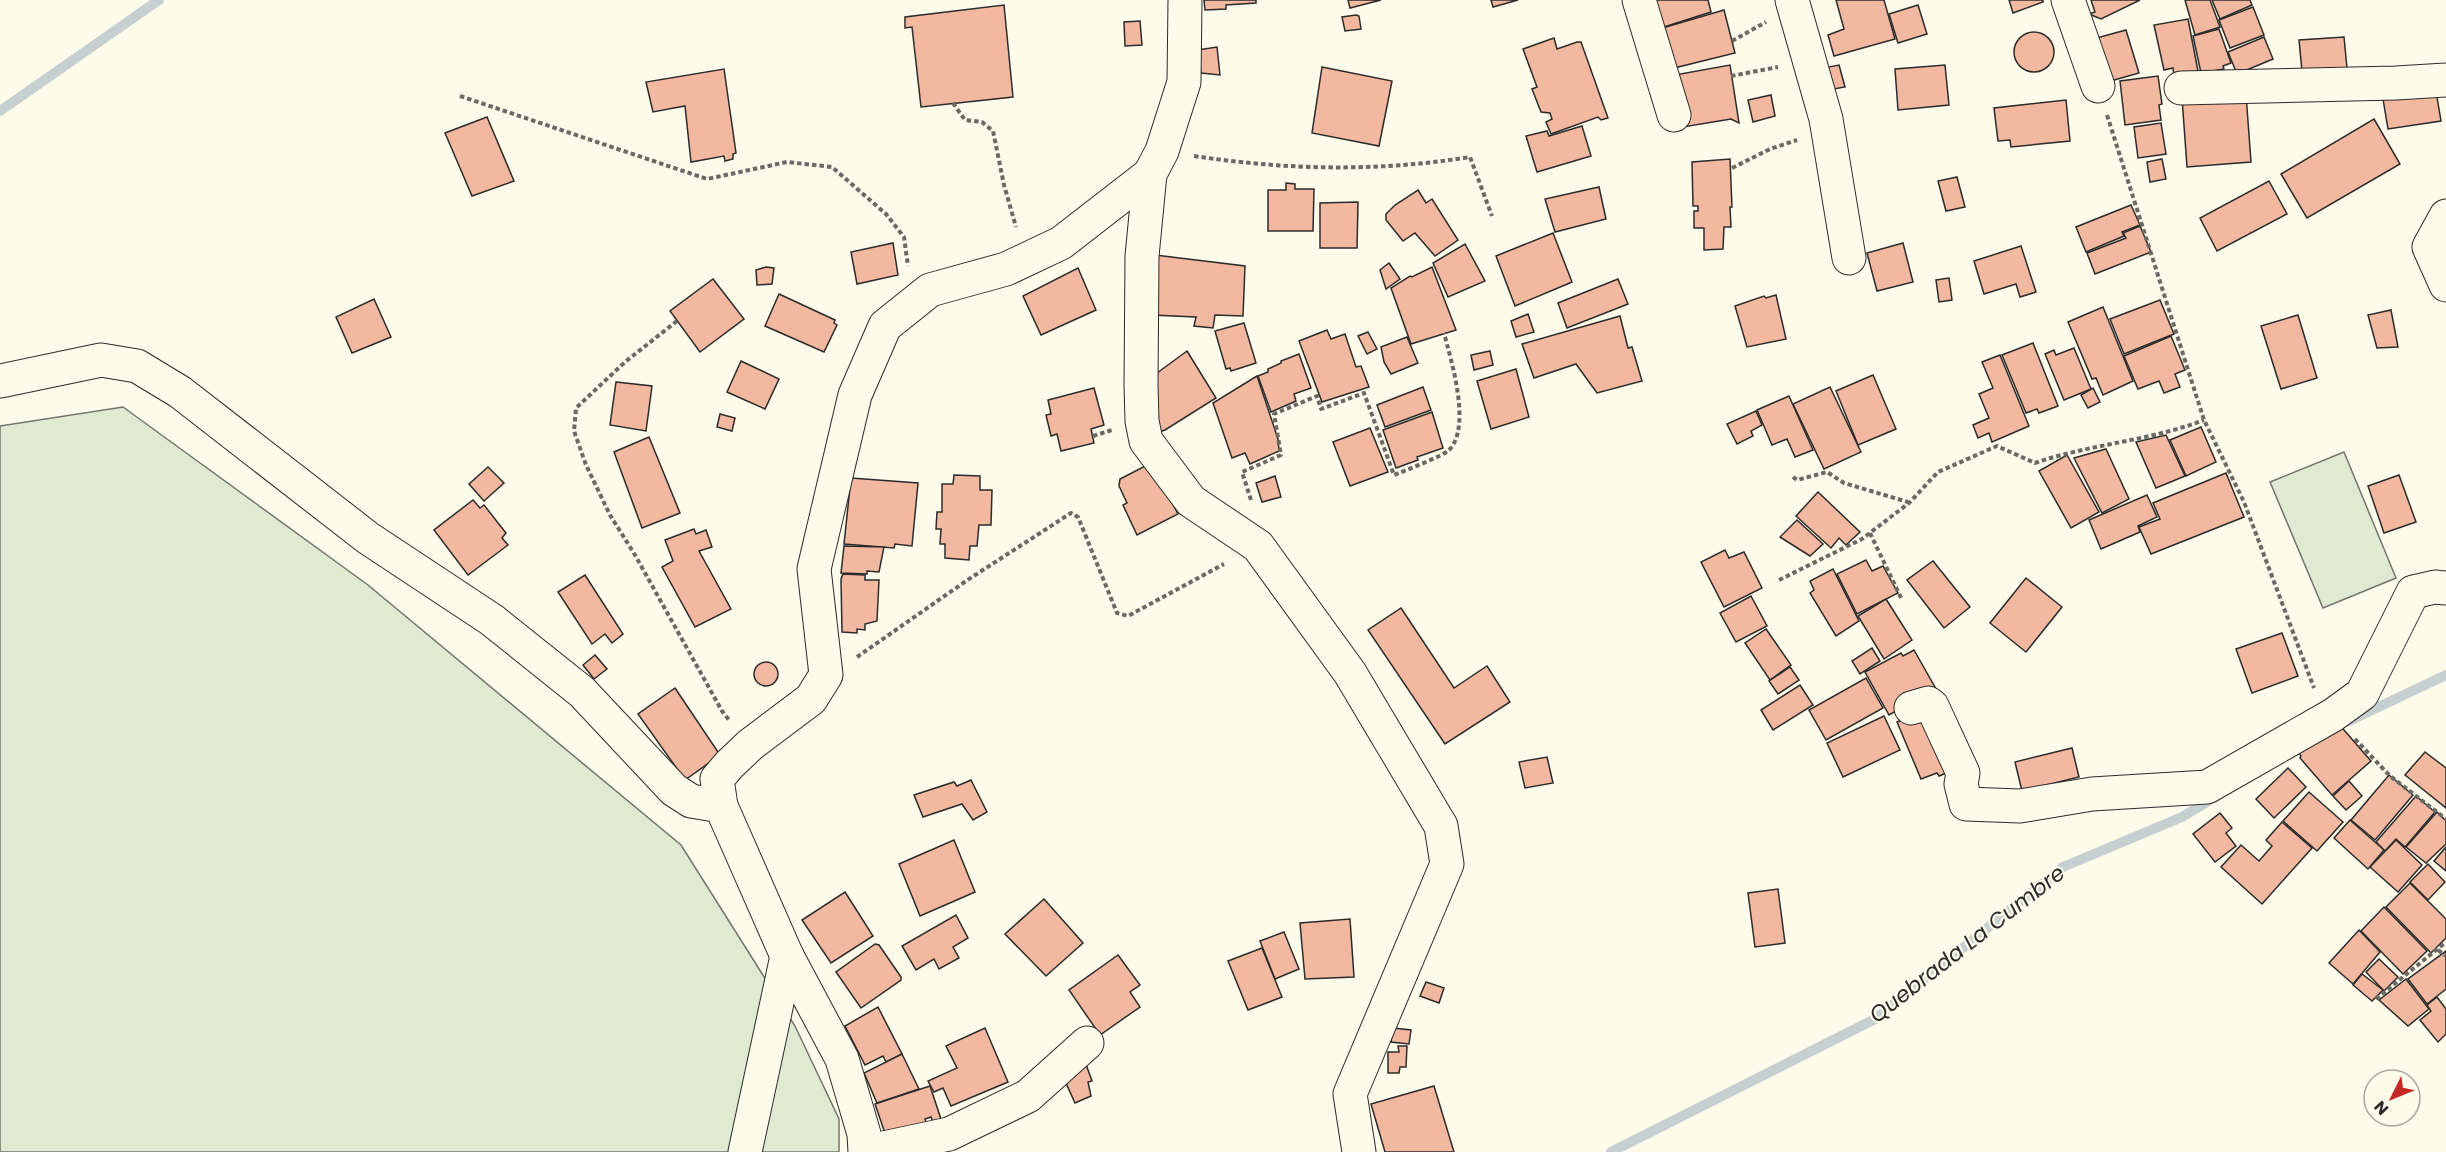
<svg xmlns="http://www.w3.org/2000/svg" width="2446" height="1152" font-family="Poppins,sans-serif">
	<rect width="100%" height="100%" fill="#fdfbea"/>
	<g fill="#deebd1" stroke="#74746e" stroke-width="1.5">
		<path d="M 123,407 L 368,585 L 681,845 L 795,1026 L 839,1119 L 839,1152 L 0,1152 L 0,426 Z"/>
		<path d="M 2344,452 L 2396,578 L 2323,608 L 2270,482 Z"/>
	</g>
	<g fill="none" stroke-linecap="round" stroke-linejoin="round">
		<g stroke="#c7d0d0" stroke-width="10">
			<path d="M 0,111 L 159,0"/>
			<path d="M 2349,721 L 2446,675"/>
			<path d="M 1611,1152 L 1875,1019 L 2063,867 L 2182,817 L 2215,797"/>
		</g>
	</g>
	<g fill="#f2b8a0" stroke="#2b2b2b" stroke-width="1.5">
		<path d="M 1204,0 L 1256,0 L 1256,3 L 1226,5 L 1226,9 L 1205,10 Z"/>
		<path d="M 1348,0 L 1381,0 L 1350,8 Z"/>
		<path d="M 1491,0 L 1518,0 L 1493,7 Z"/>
		<path d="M 1651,0 L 1708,0 L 1711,12 L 1664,27 Z"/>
		<path d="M 1836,0 L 1884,0 L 1895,39 L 1834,56 L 1828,35 L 1844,29 Z"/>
		<path d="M 2009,0 L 2043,0 L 2043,2 L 2013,13 Z"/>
		<path d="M 2091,0 L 2140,0 L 2101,19 L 2089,14 L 2095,12 Z"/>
		<path d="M 2185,0 L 2210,0 L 2220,27 L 2195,35 Z"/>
		<path d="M 2212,0 L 2250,0 L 2252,5 L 2220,19 Z"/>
		<path d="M 1004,5 L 1013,97 L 921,107 L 912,27 L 905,28 L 905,17 Z"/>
		<path d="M 1918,5 L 1927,34 L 1898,43 L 1889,14 Z"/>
		<path d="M 2253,7 L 2264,35 L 2230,48 L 2219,20 Z"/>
		<path d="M 1724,10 L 1735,53 L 1670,69 L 1659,29 Z"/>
		<path d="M 1356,15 L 1359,16 L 1361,29 L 1345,31 L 1342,17 Z"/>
		<path d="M 2188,19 L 2198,71 L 2174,76 L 2173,68 L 2164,70 L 2154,25 Z"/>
		<path d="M 1140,21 L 1142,45 L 1125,46 L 1124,22 Z"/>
		<path d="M 2219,29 L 2231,63 L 2223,66 L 2224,69 L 2201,73 L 2193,36 Z"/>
		<path d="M 2126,30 L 2139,73 L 2107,82 L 2093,39 Z"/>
		<circle cx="2034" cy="52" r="20"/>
		<path d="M 2264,37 L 2273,59 L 2237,74 L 2228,52 Z"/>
		<path d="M 2344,37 L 2347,68 L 2302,71 L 2299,40 Z"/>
		<path d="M 1554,38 L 1557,49 L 1577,42 L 1581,42 L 1608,118 L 1601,120 L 1598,117 L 1551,134 L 1546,122 L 1552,119 L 1550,113 L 1541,112 L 1532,89 L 1537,87 L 1523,49 Z"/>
		<path d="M 1217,47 L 1220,75 L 1201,73 L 1198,50 Z"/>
		<path d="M 1730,65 L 1739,123 L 1731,119 L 1683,127 L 1669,76 Z"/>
		<path d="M 1839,65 L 1845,87 L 1828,90 L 1823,68 Z"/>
		<path d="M 1945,65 L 1949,105 L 1898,110 L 1895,69 Z"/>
		<path d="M 1322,67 L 1392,81 L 1379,146 L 1312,133 Z"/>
		<path d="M 724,69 L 736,153 L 733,154 L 733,159 L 725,161 L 724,156 L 691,162 L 685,106 L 653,112 L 646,82 Z"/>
		<path d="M 2158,76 L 2162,104 L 2159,105 L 2161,120 L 2125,125 L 2120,81 Z"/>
		<path d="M 2435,85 L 2441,121 L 2388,129 L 2382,93 Z"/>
		<path d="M 2246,94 L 2251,162 L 2187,167 L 2182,98 Z"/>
		<path d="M 1771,95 L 1775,116 L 1753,122 L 1748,100 Z"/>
		<path d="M 2066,100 L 2070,141 L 2011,147 L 2010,140 L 1998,141 L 1994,108 Z"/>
		<path d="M 487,117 L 514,181 L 472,196 L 445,133 Z"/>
		<path d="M 2374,119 L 2400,164 L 2307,218 L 2281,174 Z"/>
		<path d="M 2161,123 L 2166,154 L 2138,158 L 2134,127 Z"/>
		<path d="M 1582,126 L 1591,156 L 1537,172 L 1526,136 L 1547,131 L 1549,136 Z"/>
		<path d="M 1730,159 L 1732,207 L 1730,207 L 1731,227 L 1724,227 L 1723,249 L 1704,250 L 1704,228 L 1694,228 L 1694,211 L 1698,211 L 1698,206 L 1693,206 L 1692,162 Z"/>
		<path d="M 2162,159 L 2166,179 L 2150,182 L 2147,162 Z"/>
		<path d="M 1957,177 L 1965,207 L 1946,211 L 1938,181 Z"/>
		<path d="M 2269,181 L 2287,214 L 2217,251 L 2200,218 Z"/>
		<path d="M 1286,183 L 1295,184 L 1295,189 L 1314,189 L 1313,231 L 1268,231 L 1268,190 L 1286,190 Z"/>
		<path d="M 1599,187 L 1606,219 L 1555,232 L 1545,199 Z"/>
		<path d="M 1418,190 L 1426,203 L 1432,199 L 1458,240 L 1435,256 L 1415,233 L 1403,241 L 1386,220 L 1386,214 L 1395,205 Z"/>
		<path d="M 1358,202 L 1357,248 L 1320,248 L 1320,203 Z"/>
		<path d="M 2131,205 L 2140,225 L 2122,232 L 2124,236 L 2086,252 L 2076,227 Z"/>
		<path d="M 2140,226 L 2151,252 L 2095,274 L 2087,253 L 2126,238 L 2123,233 Z"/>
		<path d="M 1553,233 L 1572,282 L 1515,306 L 1496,256 Z"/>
		<path d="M 893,243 L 898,275 L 857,284 L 851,252 Z"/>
		<path d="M 1903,243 L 1913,282 L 1877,291 L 1867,253 Z"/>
		<path d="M 1465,244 L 1485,281 L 1448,297 L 1433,263 Z"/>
		<path d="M 2021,246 L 2036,292 L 2020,297 L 2016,284 L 1984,294 L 1974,261 Z"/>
		<path d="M 1155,255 L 1245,266 L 1243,316 L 1215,315 L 1213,328 L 1194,326 L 1196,317 L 1151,315 Z"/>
		<path d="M 1389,263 L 1400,279 L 1386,289 L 1380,270 Z"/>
		<path d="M 766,267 L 774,268 L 772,284 L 757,285 L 756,270 Z"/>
		<path d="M 1432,267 L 1456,330 L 1411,344 L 1391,288 L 1410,276 L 1412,277 Z"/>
		<path d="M 1078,268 L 1096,310 L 1041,335 L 1023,296 Z"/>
		<path d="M 1949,278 L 1952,300 L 1939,302 L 1936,280 Z"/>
		<path d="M 713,279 L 744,319 L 700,352 L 670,311 Z"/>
		<path d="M 1618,279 L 1628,304 L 1567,328 L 1558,303 Z"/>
		<path d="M 779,294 L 835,320 L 834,323 L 837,325 L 824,352 L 765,326 Z"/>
		<path d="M 1776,295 L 1786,339 L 1747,347 L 1735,306 L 1764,296 L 1766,298 Z"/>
		<path d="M 374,299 L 391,337 L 352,353 L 336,317 Z"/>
		<path d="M 2160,300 L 2174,334 L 2124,354 L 2110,319 Z"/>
		<path d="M 2103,307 L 2133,381 L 2103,395 L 2096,378 L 2092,379 L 2068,322 Z"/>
		<path d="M 2391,310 L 2398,347 L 2377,348 L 2368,315 Z"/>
		<path d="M 1528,314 L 1534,332 L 1516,337 L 1511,321 Z"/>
		<path d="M 2298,315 L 2317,378 L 2281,389 L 2261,326 Z"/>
		<path d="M 1620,316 L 1628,348 L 1632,347 L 1642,381 L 1597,393 L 1576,364 L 1534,378 L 1522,344 Z"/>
		<path d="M 1244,323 L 1256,363 L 1231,371 L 1230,368 L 1226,369 L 1215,331 Z"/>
		<path d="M 1327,330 L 1331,339 L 1345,334 L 1356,367 L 1361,366 L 1369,387 L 1322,402 L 1299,341 Z"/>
		<path d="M 1368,332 L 1377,349 L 1367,354 L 1358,336 Z"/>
		<path d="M 2171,336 L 2185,370 L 2175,374 L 2180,387 L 2164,393 L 2159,381 L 2138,389 L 2124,356 Z"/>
		<path d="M 1407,337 L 1418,363 L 1391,374 L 1384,362 L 1381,347 Z"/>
		<path d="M 2033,343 L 2058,406 L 2039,413 L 2037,409 L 2026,413 L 2002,355 Z"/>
		<path d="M 2074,348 L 2091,389 L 2064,400 L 2045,354 L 2054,350 L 2056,355 Z"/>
		<path d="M 1187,351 L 1216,398 L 1165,430 L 1159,432 L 1153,376 Z"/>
		<path d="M 1490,351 L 1493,365 L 1474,370 L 1471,355 Z"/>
		<path d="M 1299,354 L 1311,388 L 1294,394 L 1296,401 L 1271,412 L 1258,376 L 1268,372 L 1268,369 L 1281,363 L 1281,361 Z"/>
		<path d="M 2000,355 L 2029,426 L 1992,442 L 1989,433 L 1978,438 L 1973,425 L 1989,418 L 1979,394 L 1993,388 L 1982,362 Z"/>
		<path d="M 741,361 L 779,379 L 765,409 L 727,392 Z"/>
		<path d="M 1516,369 L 1529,417 L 1491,429 L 1477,381 Z"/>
		<path d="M 1873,375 L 1896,429 L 1858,445 L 1836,391 Z"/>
		<path d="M 1257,376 L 1278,439 L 1279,451 L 1250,464 L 1245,453 L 1232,458 L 1213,403 Z"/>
		<path d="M 616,382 L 652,386 L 646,431 L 610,425 Z"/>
		<path d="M 1423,387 L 1431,410 L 1385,427 L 1377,405 Z"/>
		<path d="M 1830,387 L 1861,452 L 1824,469 L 1793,404 Z"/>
		<path d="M 1094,388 L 1104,425 L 1091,429 L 1094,443 L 1061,451 L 1057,434 L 1051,436 L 1046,415 L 1051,414 L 1048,400 Z"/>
		<path d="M 2093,388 L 2100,402 L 2088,408 L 2081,395 Z"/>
		<path d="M 1789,396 L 1813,450 L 1795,457 L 1787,439 L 1772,445 L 1757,410 Z"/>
		<path d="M 1756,411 L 1762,425 L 1751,431 L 1753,436 L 1737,444 L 1727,424 Z"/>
		<path d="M 1432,412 L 1443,448 L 1417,457 L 1418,460 L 1396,468 L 1383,430 Z"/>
		<path d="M 720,414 L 735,418 L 732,431 L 717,427 Z"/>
		<path d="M 2201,427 L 2216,462 L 2186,476 L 2170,440 Z"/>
		<path d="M 1370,428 L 1388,472 L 1350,486 L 1333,442 Z"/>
		<path d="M 2166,435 L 2185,476 L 2156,488 L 2136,442 Z"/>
		<path d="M 649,437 L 680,513 L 642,528 L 614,452 Z"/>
		<path d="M 2106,449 L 2129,499 L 2102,513 L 2074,458 Z"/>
		<path d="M 2067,455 L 2099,512 L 2071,528 L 2039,471 Z"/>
		<path d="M 1151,463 L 1178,514 L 1137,535 L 1123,505 L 1127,503 L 1119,486 L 1120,479 Z"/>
		<path d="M 488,467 L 504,483 L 484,501 L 469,484 Z"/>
		<path d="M 2226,473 L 2244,517 L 2151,554 L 2139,527 L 2160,519 L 2153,503 Z"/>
		<path d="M 954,475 L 980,476 L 980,490 L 992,490 L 991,525 L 979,525 L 977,546 L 970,546 L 969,560 L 945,558 L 945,544 L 940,544 L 941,529 L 936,529 L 937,512 L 942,512 L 942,484 L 953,484 Z"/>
		<path d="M 2399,475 L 2416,522 L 2384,533 L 2368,486 Z"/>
		<path d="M 1275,476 L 1281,497 L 1262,502 L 1256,483 Z"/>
		<path d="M 851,478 L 918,483 L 912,546 L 895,544 L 894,548 L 844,544 Z"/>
		<path d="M 1818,492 L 1860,532 L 1846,545 L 1839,538 L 1831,548 L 1796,516 Z"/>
		<path d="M 2147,495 L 2157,517 L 2138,526 L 2140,532 L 2101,549 L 2089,520 Z"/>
		<path d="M 473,500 L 480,508 L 484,505 L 506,533 L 502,538 L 508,545 L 468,575 L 434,530 Z"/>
		<path d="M 1797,520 L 1823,544 L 1810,556 L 1780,537 Z"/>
		<path d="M 694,529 L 696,534 L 706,530 L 712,547 L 699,551 L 731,609 L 695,627 L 662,567 L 673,561 L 665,540 Z"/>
		<path d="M 844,546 L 884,547 L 879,572 L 867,571 L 867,574 L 841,573 Z"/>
		<path d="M 1725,550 L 1729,558 L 1744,552 L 1762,588 L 1724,607 L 1701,562 Z"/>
		<path d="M 1866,560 L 1872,571 L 1883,566 L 1898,593 L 1857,614 L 1837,574 Z"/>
		<path d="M 1933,561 L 1970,607 L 1944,628 L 1907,580 Z"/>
		<path d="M 1833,569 L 1859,621 L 1836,636 L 1810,593 L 1814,590 L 1810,581 Z"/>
		<path d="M 843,574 L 865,575 L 865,580 L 879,580 L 877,621 L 865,624 L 865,630 L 857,629 L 857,633 L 842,632 L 841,579 Z"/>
		<path d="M 585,575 L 623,634 L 612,643 L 605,634 L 592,644 L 558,592 Z"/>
		<path d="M 2026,578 L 2062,607 L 2026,652 L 1990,623 Z"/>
		<path d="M 1751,596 L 1767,626 L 1736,642 L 1720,613 Z"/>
		<path d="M 1886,599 L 1912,640 L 1884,659 L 1858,616 Z"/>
		<path d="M 1401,608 L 1454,688 L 1487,666 L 1510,702 L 1445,744 L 1368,630 Z"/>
		<path d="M 1766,629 L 1791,665 L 1770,680 L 1745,643 Z"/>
		<path d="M 2282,633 L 2298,676 L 2252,693 L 2236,649 Z"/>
		<path d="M 1872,648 L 1880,661 L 1860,674 L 1852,661 Z"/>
		<path d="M 1914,650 L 1936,689 L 1889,715 L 1865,672 L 1901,653 L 1903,656 Z"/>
		<path d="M 595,655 L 607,669 L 594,679 L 583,665 Z"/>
		<circle cx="766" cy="674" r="12"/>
		<path d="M 1790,667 L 1799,680 L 1778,694 L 1769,681 Z"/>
		<path d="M 1866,678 L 1883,708 L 1826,740 L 1809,710 Z"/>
		<path d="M 1800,685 L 1813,705 L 1773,730 L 1761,710 Z"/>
		<path d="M 675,688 L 720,755 L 685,780 L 638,714 Z"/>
		<path d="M 1931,708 L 1956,769 L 1939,776 L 1937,773 L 1921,779 L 1897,722 Z"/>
		<path d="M 1884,716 L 1900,750 L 1843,777 L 1827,743 Z"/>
		<path d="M 2337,722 L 2371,761 L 2332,795 L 2300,758 L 2301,756 L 2294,747 Z"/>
		<path d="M 2072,748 L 2079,777 L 2022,791 L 2015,762 Z"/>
		<path d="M 2425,752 L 2446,768 L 2446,808 L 2405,775 Z"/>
		<path d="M 1547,757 L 1553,783 L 1525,788 L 1519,762 Z"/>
		<path d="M 2288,768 L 2306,787 L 2274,818 L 2256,799 Z"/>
		<path d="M 2389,775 L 2413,795 L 2375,840 L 2351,820 Z"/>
		<path d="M 971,780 L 987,812 L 973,820 L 962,804 L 923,817 L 914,795 L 954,782 L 957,786 Z"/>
		<path d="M 2349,781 L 2362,796 L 2346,810 L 2333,796 Z"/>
		<path d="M 2309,792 L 2343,822 L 2317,851 L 2283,821 Z"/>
		<path d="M 2416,796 L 2435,812 L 2405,847 L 2396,839 L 2385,851 L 2376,842 Z"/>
		<path d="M 2437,812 L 2446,821 L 2446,844 L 2426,863 L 2406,847 Z"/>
		<path d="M 2220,813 L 2232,828 L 2226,833 L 2236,846 L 2215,862 L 2193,834 Z"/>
		<path d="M 2350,820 L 2384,850 L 2368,869 L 2334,838 Z"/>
		<path d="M 2282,822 L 2312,848 L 2262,904 L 2221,867 L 2241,845 L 2259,861 L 2272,846 L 2266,840 Z"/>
		<path d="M 954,840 L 975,892 L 920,916 L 899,864 Z"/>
		<path d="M 2396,840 L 2422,865 L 2398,892 L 2370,867 Z"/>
		<path d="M 2446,847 L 2446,871 L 2434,861 Z"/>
		<path d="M 2428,864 L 2445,882 L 2428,900 L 2410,882 Z"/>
		<path d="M 2410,883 L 2446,919 L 2446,938 L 2431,953 L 2386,907 Z"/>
		<path d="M 1778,889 L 1785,943 L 1755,947 L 1748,893 Z"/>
		<path d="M 845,892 L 873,936 L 831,963 L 802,920 Z"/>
		<path d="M 1044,899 L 1083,943 L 1046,976 L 1005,934 Z"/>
		<path d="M 2384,907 L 2427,951 L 2403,974 L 2361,931 Z"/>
		<path d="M 956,915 L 968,938 L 953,947 L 959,958 L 939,969 L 934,959 L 916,970 L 902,946 Z"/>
		<path d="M 1350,919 L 1354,977 L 1305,979 L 1300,923 Z"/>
		<path d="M 2359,930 L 2380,952 L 2353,984 L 2329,963 Z"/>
		<path d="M 1284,932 L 1299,969 L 1275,979 L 1260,941 Z"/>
		<path d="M 875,944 L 879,945 L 901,977 L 901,980 L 861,1008 L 836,972 Z"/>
		<path d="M 1262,948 L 1282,997 L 1248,1010 L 1228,961 Z"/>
		<path d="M 2446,951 L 2446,989 L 2427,1004 L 2408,979 Z"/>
		<path d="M 1118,955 L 1140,985 L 1130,992 L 1140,1007 L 1100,1035 L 1069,990 Z"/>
		<path d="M 2379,959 L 2398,977 L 2384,991 L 2366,972 Z"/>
		<path d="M 2362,974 L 2383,990 L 2372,1001 L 2353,985 Z"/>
		<path d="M 2406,979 L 2429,1009 L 2408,1026 L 2379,1000 Z"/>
		<path d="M 1426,982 L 1444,988 L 1439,1003 L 1420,996 Z"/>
		<path d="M 2437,997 L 2446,1009 L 2446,1034 L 2438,1042 L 2420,1020 L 2431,1011 L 2427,1005 Z"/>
		<path d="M 878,1007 L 902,1054 L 886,1062 L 883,1056 L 865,1065 L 845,1026 Z"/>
		<path d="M 985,1028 L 1008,1082 L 951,1106 L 943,1088 L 934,1092 L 928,1081 L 957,1068 L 946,1046 L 948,1045 Z"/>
		<path d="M 1393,1028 L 1411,1030 L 1409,1044 L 1391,1042 Z"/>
		<path d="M 1398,1046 L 1407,1046 L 1406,1067 L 1400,1067 L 1399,1073 L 1388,1073 L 1388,1052 L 1399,1052 Z"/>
		<path d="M 902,1054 L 919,1089 L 877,1103 L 864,1073 Z"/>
		<path d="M 1083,1056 L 1092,1081 L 1088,1082 L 1091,1096 L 1075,1103 L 1061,1072 Z"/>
		<path d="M 930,1086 L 942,1122 L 934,1124 L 931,1117 L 925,1119 L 928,1127 L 887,1139 L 875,1104 Z"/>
		<path d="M 1434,1086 L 1454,1152 L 1385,1152 L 1371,1104 Z"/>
	</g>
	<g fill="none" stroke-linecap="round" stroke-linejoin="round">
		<g stroke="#2b2b2b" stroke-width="35">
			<g id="minor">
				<path d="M 1185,0 L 1184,82 L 1162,151 L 1150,174 L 1142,256 L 1141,385 L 1142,421 L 1146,441 L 1191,501 L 1258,546 L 1350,673 L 1441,826 L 1447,864 L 1350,1094 L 1359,1152"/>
				<path d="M 1639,0 L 1674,115"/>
				<path d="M 1792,0 L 1826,119 L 1849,258"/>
				<path d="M 2068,0 L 2098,86"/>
				<path d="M 2181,88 L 2396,83 L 2446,80"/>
				<path d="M 2446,216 L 2429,247 L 2446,285"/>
				<path d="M 0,381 L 101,360 L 137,366 L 180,392 L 368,538 L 492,620 L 582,692 L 674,790 L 691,801 L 721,806"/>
				<path d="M 1911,708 L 1928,703 L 1932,706 L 1963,773 L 1961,784 L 1966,804 L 2020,806 L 2092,794 L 2207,787 L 2333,715 L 2362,694 L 2413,592 L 2435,587 L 2446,588"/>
				<path d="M 1087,1043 L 1028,1096 L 949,1134 L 865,1152 L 864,1134 L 842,1059 L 787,956 L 721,806 L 717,779 L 729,765 L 750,745 L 811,699 L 826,675 L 814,569 L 855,395 L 885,326 L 930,290 L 1006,269 L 1061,243 L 1150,174"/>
				<path d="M 745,1152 L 787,956"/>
			</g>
		</g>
		<g stroke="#6a6964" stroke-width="4" stroke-dasharray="4.5 3" stroke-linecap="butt">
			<path d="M 1732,41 L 1766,22"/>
			<path d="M 1731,76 L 1778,67"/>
			<path d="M 460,96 L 707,179 L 787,162 L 832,167 L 886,214 L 904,237 L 908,266"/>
			<path d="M 953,103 L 965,120 L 982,122 L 993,131 L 1004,185 L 1016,227"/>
			<path d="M 2107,115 L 2204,420 L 2244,502 L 2314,688"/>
			<path d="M 1194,156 C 1287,170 1377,172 1470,157 L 1492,216"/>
			<path d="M 1732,168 L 1770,149 L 1797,140"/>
			<path d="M 677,321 L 625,362 L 576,408 L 574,431 L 586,465 L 610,515 L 635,555 L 722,711 L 729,720"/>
			<path d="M 1093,436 L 1112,430"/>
			<path d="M 1793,477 L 1797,480 L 1827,472 L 1844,483 L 1908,502"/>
			<path d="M 1251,500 L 1242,472 L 1281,455 L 1274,414 L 1317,396 L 1321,409 L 1364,393 L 1394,475 C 1404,471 1443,456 1449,450 C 1472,427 1451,360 1444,333"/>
			<path d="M 1870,533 L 1902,600"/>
			<path d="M 1779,580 L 1862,539 L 1909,503 L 1938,472 L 1997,446 L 2035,463 C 2090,444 2150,441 2204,420"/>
			<path d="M 857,657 L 966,581 L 1071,513 L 1078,517 L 1117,613 L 1128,616 L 1224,564"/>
			<path d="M 2355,739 L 2390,776 L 2446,819"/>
			<path d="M 2438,950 L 2446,956"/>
			<path d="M 2376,999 L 2446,942"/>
		</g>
		<use href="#minor" stroke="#fdfbea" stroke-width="33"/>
	</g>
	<g text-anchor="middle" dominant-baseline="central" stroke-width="4.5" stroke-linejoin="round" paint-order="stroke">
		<g font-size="22" font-style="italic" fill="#2b2b2b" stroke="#fdfbea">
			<text transform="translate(1967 944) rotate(-38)">Quebrada La Cumbre</text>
		</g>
	</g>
	<g transform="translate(2392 1098) rotate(227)"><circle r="28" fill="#fdfbea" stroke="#a9a89e" stroke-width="1.5"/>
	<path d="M0-4.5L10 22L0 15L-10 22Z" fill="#c62828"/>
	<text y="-9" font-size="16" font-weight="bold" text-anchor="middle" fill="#2b2b2b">N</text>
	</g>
</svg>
